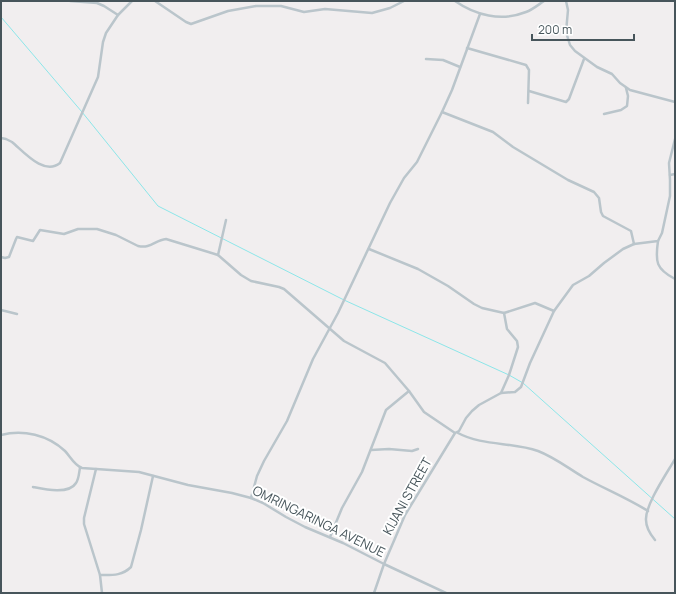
<svg xmlns="http://www.w3.org/2000/svg" width="676" height="594" font-family="Manrope,sans-serif">
	<rect width="100%" height="100%" fill="#f1eeef"/>
	<g fill="none" stroke-linecap="round" stroke-linejoin="round">
		<path stroke="#8ce6e9" stroke-width="1" d="M 1,17 L 82,112 L 158,206 L 344,300 L 509,375 L 523,383 L 675,519"/>
		<g stroke="#bac5cb" stroke-width="2.5">
			<path d="M 70,1 L 97,3 L 104,6 L 118,15"/>
			<path d="M 155,1 L 186,22 L 191,24 L 228,11 L 256,6 L 281,6 L 304,12 L 325,9 L 372,13 L 390,8 L 404,1"/>
			<path d="M 455,1 C 475,15 501,22 526,12 C 532,10 538,5 544,1"/>
			<path d="M 566,1 L 568,10 L 566,32 L 570,45 L 575,51 L 597,67 L 612,74 L 620,83 L 630,90 L 675,102"/>
			<path d="M 467,48 L 526,65 L 529,70 L 528,103"/>
			<path d="M 426,59 L 443,60 L 460,67"/>
			<path d="M 529,91 L 566,102 L 569,99 L 584,59"/>
			<path d="M 442,112 L 493,132 L 513,147 L 568,180 L 594,192 L 599,198 L 601,212 L 603,216 L 631,231 L 634,244"/>
			<path d="M 604,114 L 621,110 L 627,106 L 628,96 L 626,88"/>
			<path d="M 1,138 L 6,139 L 12,142 C 24,152 44,176 60,163 L 98,77 L 103,42 L 106,33 L 118,15 L 132,1"/>
			<path d="M 670,175 L 675,174"/>
			<path d="M 658,241 C 655,262 656,269 675,279"/>
			<path d="M 369,249 L 418,269 L 448,286 L 474,304 L 482,308 L 504,313 L 535,303 L 554,311"/>
			<path d="M 218,255 L 226,220"/>
			<path d="M 1,257 L 5,258 L 9,257 L 16,239 L 17,237 L 33,241 L 40,230 L 64,234 L 78,229 L 97,229 L 116,235 L 138,246 C 151,249 155,240 166,239 L 218,255 L 241,275 L 251,281 L 279,287 L 284,289 L 344,341 L 385,363 L 409,391 L 424,412 L 455,433 L 459,431 L 466,418 L 472,411 L 479,405 L 501,393 L 515,392 L 521,387 L 530,363 L 554,311 L 573,285 L 589,276 L 604,263 L 623,249 L 634,244 L 658,241 L 662,233 L 670,196 L 670,180 L 669,163 L 675,139"/>
			<path d="M 1,310 L 17,314"/>
			<path d="M 501,393 L 509,375 L 518,347 L 517,341 L 507,329 L 504,313"/>
			<path d="M 458,433 C 482,446 512,442 538,451 C 554,457 568,468 583,477 C 605,489 627,498 648,511"/>
			<path d="M 1,435 C 23,429 48,435 65,451 C 70,456 74,465 82,468 L 139,472 L 188,485 L 232,493 L 251,498 L 263,503 L 286,517 L 305,527 L 343,543 L 384,564 L 446,593"/>
			<path d="M 371,450 L 389,449 L 412,451 L 418,449"/>
			<path d="M 96,469 L 84,518 L 84,524 L 100,575 L 102,593"/>
			<path d="M 33,487 C 43,489 69,495 76,483 C 79,479 79,472 80,468"/>
			<path d="M 251,498 L 257,476 L 264,461 L 287,421 L 313,359 L 338,313 L 390,203 L 404,178 L 417,162 L 442,112 L 452,90 L 480,14"/>
			<path d="M 330,537 L 342,508 L 362,472 L 386,410 L 409,391"/>
			<path d="M 655,540 C 650,534 646,528 646,520 C 645,505 667,473 675,459"/>
			<path d="M 100,575 C 112,575 122,576 131,567 L 141,530 L 153,476"/>
			<path d="M 374,593 L 384,564 L 405,515 L 455,433"/>
		</g>
	</g>
	<g text-anchor="middle" dominant-baseline="central" stroke-width="4" stroke-linejoin="round" paint-order="stroke">
		<g font-size="13" fill="#47555b" stroke="#fff">
			<text transform="translate(407 496) rotate(-61)">KIJANI STREET</text>
			<text transform="translate(319 521) rotate(26)">OMRINGARINGA AVENUE</text>
		</g>
	</g>
	<rect width="676" height="594" fill="none" stroke="#47555b" stroke-width="4"/>
	<path d="M532 34v6h102v-6" fill="none" stroke="#47555b" stroke-width="2"/>
	<text x="538" y="34" font-size="12" fill="#47555b" stroke="#ffffff" stroke-width="3" paint-order="stroke">200 m</text>
</svg>
